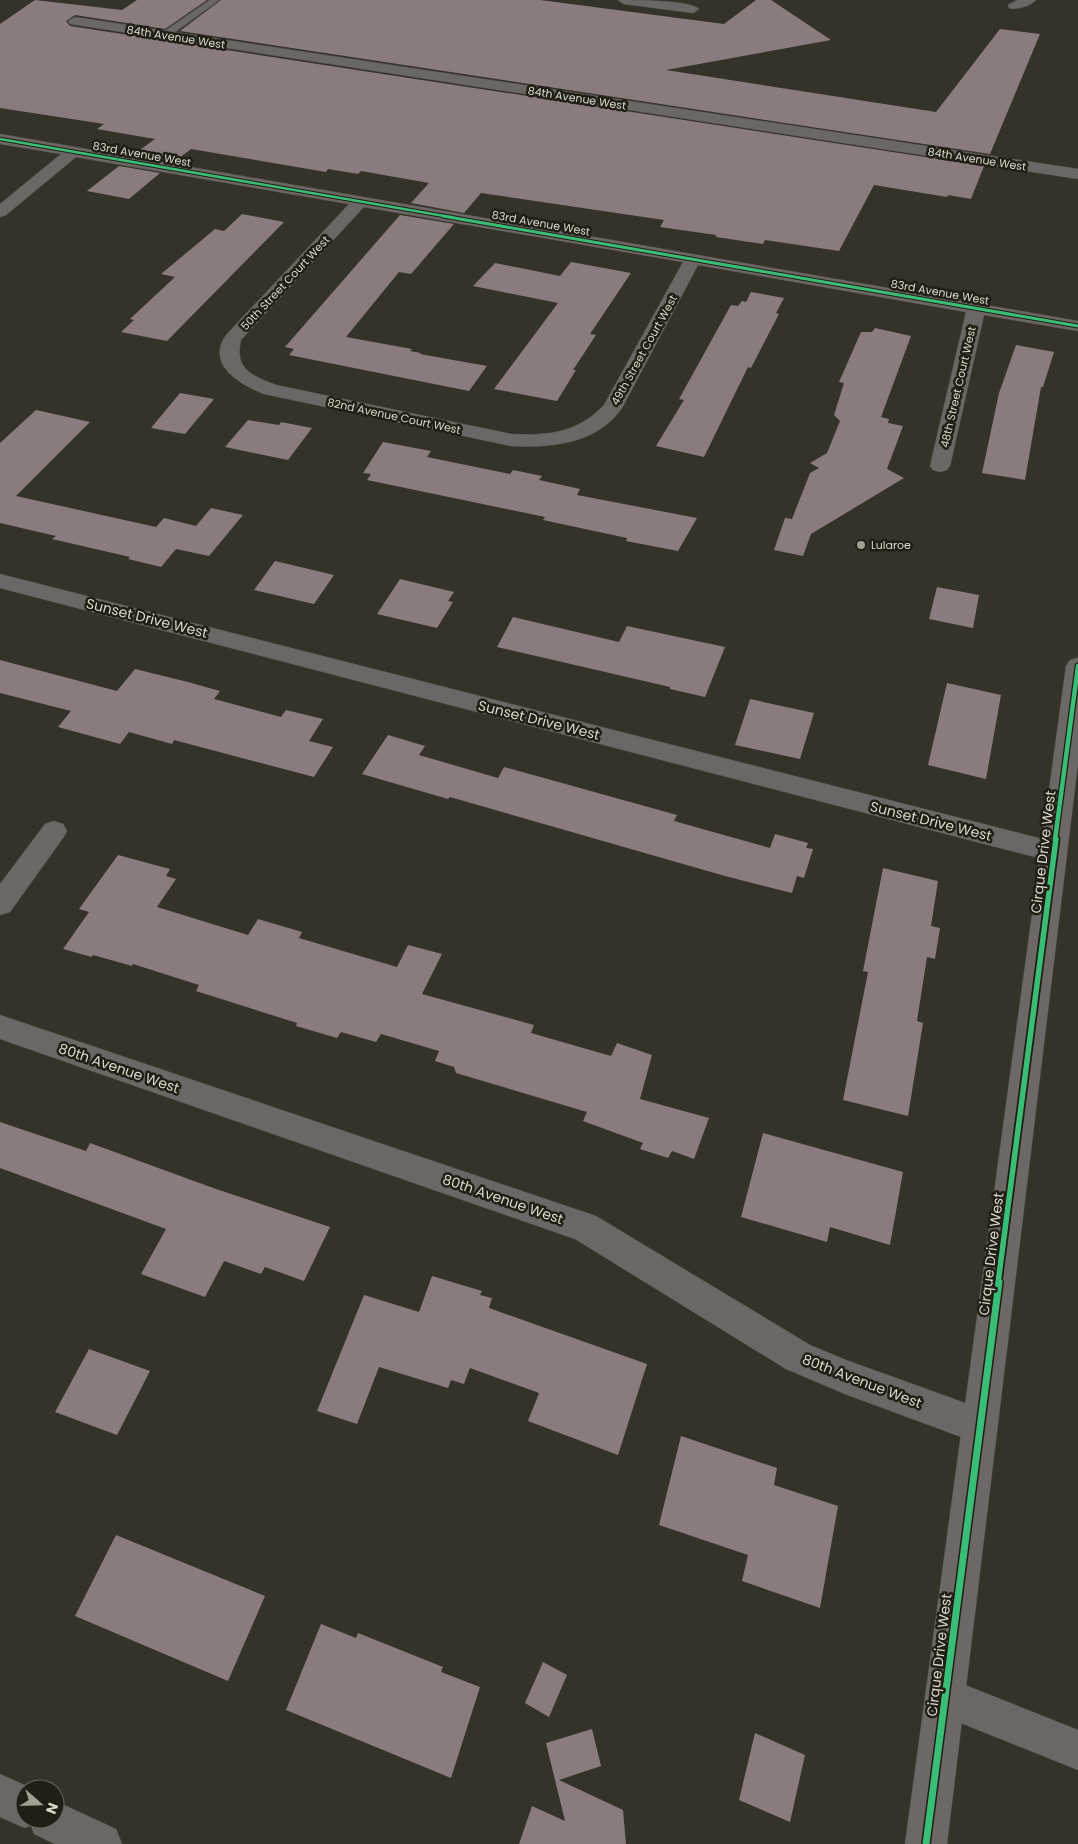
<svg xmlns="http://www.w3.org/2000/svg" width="1078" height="1844" font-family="Poppins,sans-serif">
	<rect width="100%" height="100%" fill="#353229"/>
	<g fill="#8a7c7d">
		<path d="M 35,0 L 122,10 L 137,0 L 207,0 L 165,29 L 75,15 L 66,21 L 70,26 L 984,166 L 971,199 L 948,195 L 947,197 L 874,185 L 839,251 L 765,240 L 763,244 L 716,237 L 716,235 L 660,227 L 664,220 L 481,193 L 464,213 L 411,203 L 429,183 L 361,171 L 358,174 L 328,169 L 326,172 L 191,149 L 174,162 L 133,155 L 155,139 L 97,129 L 104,124 L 0,108 L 0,24 Z"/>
		<path d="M 221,0 L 540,0 L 724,24 L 756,0 L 771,0 L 831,40 L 666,70 L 936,112 L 1000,29 L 1040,34 L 990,154 L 180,31 Z"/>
		<path d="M 119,166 L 160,173 L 129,199 L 87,191 Z"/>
		<path d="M 242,214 L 284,222 L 167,341 L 121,332 L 134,320 L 130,319 L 175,277 L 161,274 L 215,229 L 224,231 Z"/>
		<path d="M 400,215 L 454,224 L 411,274 L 399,272 L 346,337 L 412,349 L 410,351 L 421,353 L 420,354 L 487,366 L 469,391 L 289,355 L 294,349 L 285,347 Z"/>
		<path d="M 571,262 L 631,273 L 590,334 L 596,335 L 573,370 L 576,370 L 557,401 L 494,389 L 558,303 L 473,286 L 495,263 L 560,276 Z"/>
		<path d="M 751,292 L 784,298 L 776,313 L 779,314 L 751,368 L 748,367 L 704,457 L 656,446 L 684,400 L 679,399 L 731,305 L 738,306 L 742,301 L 746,302 Z"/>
		<path d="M 875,328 L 911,336 L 881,417 L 889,419 L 888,423 L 903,426 L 887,469 L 904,478 L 811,534 L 803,556 L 774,550 L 785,518 L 792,519 L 810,473 L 819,468 L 810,463 L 827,453 L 840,421 L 834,415 L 844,383 L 839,382 L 861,332 L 872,332 Z"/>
		<path d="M 1016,345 L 1054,352 L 1043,387 L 1041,387 L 1025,480 L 982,473 L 999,393 Z"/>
		<path d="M 180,393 L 214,399 L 185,434 L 151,428 Z"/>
		<path d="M 36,410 L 90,422 L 16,496 L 156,527 L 164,518 L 196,526 L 211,508 L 243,515 L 209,556 L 176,549 L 161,567 L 128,559 L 130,557 L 52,539 L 56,536 L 0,523 L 0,443 Z"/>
		<path d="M 248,420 L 279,425 L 281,422 L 312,428 L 288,460 L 225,447 Z"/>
		<path d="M 383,442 L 431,451 L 427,457 L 510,474 L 513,470 L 542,476 L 539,480 L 580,489 L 577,495 L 697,518 L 678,551 L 626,541 L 627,538 L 543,520 L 545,517 L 367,480 L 371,474 L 363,473 Z"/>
		<path d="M 275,561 L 334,575 L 314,604 L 254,590 Z"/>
		<path d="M 400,579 L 454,592 L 448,601 L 453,602 L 437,628 L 377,614 Z"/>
		<path d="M 937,587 L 979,595 L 973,628 L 929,619 Z"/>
		<path d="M 513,617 L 619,642 L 627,626 L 725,647 L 705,697 L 670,689 L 670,687 L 497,647 Z"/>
		<path d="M 0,660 L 117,691 L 135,669 L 188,682 L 220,691 L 214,699 L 281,717 L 286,710 L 323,719 L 309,741 L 333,747 L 314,777 L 174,740 L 172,744 L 129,732 L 120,744 L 58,727 L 71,711 L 0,693 Z"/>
		<path d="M 947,683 L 1001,695 L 986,779 L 928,765 Z"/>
		<path d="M 750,699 L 814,713 L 800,759 L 735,745 Z"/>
		<path d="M 388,735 L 425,746 L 419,755 L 498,778 L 504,767 L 677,815 L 674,821 L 770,848 L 775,834 L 808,843 L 806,848 L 813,849 L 804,878 L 797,876 L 792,893 L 725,876 L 450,797 L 448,799 L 362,774 Z"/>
		<path d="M 118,855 L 170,869 L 166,876 L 176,879 L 157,907 L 248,935 L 258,919 L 302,932 L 299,938 L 397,967 L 408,945 L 442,954 L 422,994 L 534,1025 L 531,1033 L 611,1056 L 617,1043 L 652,1055 L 640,1099 L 709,1118 L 694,1159 L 672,1151 L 668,1158 L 640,1149 L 643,1143 L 583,1121 L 587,1112 L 456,1073 L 454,1067 L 435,1061 L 439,1051 L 381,1034 L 376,1042 L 341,1032 L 337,1038 L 296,1026 L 297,1023 L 196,991 L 199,985 L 133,964 L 132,966 L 93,955 L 92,957 L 63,949 L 89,912 L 79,909 Z"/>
		<path d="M 883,868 L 938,881 L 931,926 L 940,928 L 935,959 L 927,957 L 917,1021 L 923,1023 L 908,1116 L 843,1100 L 868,972 L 863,971 Z"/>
		<path d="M 0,1122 L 86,1151 L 90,1143 L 216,1189 L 330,1227 L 304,1281 L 265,1267 L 261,1274 L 224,1261 L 205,1297 L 141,1274 L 166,1229 L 0,1168 Z"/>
		<path d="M 763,1133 L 903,1172 L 890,1245 L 830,1227 L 827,1242 L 741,1217 Z"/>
		<path d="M 432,1276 L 482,1291 L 480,1295 L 492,1298 L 489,1308 L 647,1364 L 618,1455 L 528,1421 L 539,1393 L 470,1368 L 464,1384 L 451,1380 L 448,1388 L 379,1367 L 357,1424 L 317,1411 L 364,1295 L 419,1312 Z"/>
		<path d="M 89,1349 L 150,1371 L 117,1435 L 55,1412 Z"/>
		<path d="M 681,1436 L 777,1468 L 774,1485 L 838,1506 L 820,1608 L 742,1581 L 748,1555 L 659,1525 Z"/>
		<path d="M 116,1535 L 265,1596 L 228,1681 L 75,1616 Z"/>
		<path d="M 321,1624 L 356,1638 L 358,1633 L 443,1667 L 441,1672 L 480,1687 L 451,1778 L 286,1710 Z"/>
		<path d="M 543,1662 L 567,1675 L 549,1717 L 525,1703 Z"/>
		<path d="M 592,1729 L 601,1766 L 559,1780 L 623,1810 L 626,1844 L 519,1844 L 532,1806 L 565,1821 L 546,1743 Z"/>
		<path d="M 755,1733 L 805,1755 L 790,1822 L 739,1800 Z"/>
	</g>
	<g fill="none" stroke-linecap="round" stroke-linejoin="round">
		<g stroke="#524f47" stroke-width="2">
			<path id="lane" d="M 210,0 L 219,0 L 168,37 L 162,37 L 162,33 Z"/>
		</g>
		<g stroke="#524f47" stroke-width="1">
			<g id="street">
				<path d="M 618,0 C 632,0 691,0 699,9 L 693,13 L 624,4 Z"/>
				<path d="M 1017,0 L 1036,0 C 1031,6 1017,10 1009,8 L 1008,5 Z"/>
				<path d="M 75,17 L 1078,169 L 1078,179 L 70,24 L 68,21 Z"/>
				<path d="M 0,134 L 1078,321 L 1078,331 L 984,315 L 950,466 L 947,470 L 940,472 L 933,470 L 930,466 L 966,312 L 698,265 L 622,408 C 597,444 551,448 511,446 L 264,394 C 241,385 205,365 226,335 L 349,204 L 76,157 L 6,215 L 0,217 L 0,204 L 61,154 L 0,144 ZM 364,207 L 683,262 L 604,405 C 578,433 547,436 511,434 L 276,385 C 252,376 234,369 241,340 Z"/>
				<path d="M 0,574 L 1054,842 L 1063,845 L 1067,852 L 1063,859 L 1054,862 L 0,588 Z"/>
				<path d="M 54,821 L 63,824 L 67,831 L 63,838 L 10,912 L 0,915 L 0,884 L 45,824 Z"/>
				<path d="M 0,1015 L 596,1216 L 810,1345 L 846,1360 L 993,1413 L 998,1426 L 993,1439 L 980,1444 L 845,1394 L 786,1369 L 575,1239 L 0,1039 Z"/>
				<path d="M 945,1677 L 1078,1730 L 1078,1770 L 931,1711 L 925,1697 L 931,1683 Z"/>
				<path d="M 0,1774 L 33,1789 L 25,1789 L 25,1819 L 55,1819 L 55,1801 L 116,1829 L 122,1844 L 55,1844 L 34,1834 L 31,1825 L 25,1828 L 0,1817 Z"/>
			</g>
		</g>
		<g stroke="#524f47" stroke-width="1">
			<path id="secondary" d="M 1078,658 L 1078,763 L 947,1844 L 905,1844 L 1066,666 L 1070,660 Z"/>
		</g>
		<use href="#lane" fill="#6b6764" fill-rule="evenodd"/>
		<use href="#street" fill="#6b6764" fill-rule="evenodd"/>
		<use href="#secondary" fill="#6c6865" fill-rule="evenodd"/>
		<g stroke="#201e15" stroke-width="4.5">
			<path id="cycleway-far4" d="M 0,139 L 450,217"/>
		</g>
		<g stroke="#201e15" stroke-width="5">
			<path id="cycleway-far3" d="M 443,216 L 1078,326"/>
		</g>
		<g stroke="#201e15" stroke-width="7">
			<path id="cycleway-far2" d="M 1055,840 L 1078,666"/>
		</g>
		<g stroke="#201e15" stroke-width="9">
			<path id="cycleway-far1" d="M 998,1283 L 1056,839"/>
		</g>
		<g stroke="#201e15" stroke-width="10">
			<path id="cycleway" d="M 926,1844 L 999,1282"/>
		</g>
		<use href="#cycleway-far4" stroke="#3abd76" stroke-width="2.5"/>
		<use href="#cycleway-far3" stroke="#3abd76" stroke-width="3"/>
		<use href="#cycleway-far2" stroke="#3abd76" stroke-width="4.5"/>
		<use href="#cycleway-far1" stroke="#3abd76" stroke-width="5.5"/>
		<use href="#cycleway" stroke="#3abd76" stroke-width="7"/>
	</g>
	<circle fill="#a19e94" stroke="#201e15" stroke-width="2" cx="861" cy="545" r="5"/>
	<g text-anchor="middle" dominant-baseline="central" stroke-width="5" stroke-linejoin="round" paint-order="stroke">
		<g font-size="11" fill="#dbd8cd" stroke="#201e15">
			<text transform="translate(176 37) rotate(9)">84th Avenue West</text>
			<text transform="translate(577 98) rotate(9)">84th Avenue West</text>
			<text transform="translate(142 154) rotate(10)">83rd Avenue West</text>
			<text transform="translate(977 159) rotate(9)">84th Avenue West</text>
			<text transform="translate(541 223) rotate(10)">83rd Avenue West</text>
			<text transform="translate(285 283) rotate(-47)">50th Street Court West</text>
			<text transform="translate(940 292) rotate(10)">83rd Avenue West</text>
			<text transform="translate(644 350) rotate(-61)">49th Street Court West</text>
			<text transform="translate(958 387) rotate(-77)">48th Street Court West</text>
			<text transform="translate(394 416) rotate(12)">82nd Avenue Court West</text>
		</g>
		<g font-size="11" fill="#dbd8cd" stroke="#201e15" text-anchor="start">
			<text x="871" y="545">Lularoe</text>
		</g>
		<g font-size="14" fill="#dbd8cd" stroke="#201e15">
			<text transform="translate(147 618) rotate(14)">Sunset Drive West</text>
			<text transform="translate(539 720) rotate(14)">Sunset Drive West</text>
			<text transform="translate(931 821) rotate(14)">Sunset Drive West</text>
			<text transform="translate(1043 852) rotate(-83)">Cirque Drive West</text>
			<text transform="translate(119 1068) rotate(19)">80th Avenue West</text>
			<text transform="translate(503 1199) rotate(19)">80th Avenue West</text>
			<text transform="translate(991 1254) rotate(-83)">Cirque Drive West</text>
			<text transform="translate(862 1381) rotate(21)">80th Avenue West</text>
			<text transform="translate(939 1655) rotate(-83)">Cirque Drive West</text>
		</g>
	</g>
	<g transform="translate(40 1804) rotate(110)"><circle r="24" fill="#201e15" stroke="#6b685f"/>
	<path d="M0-4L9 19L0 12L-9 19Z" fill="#a19e94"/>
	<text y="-8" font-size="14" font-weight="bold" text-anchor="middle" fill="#dbd8cd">N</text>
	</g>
</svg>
